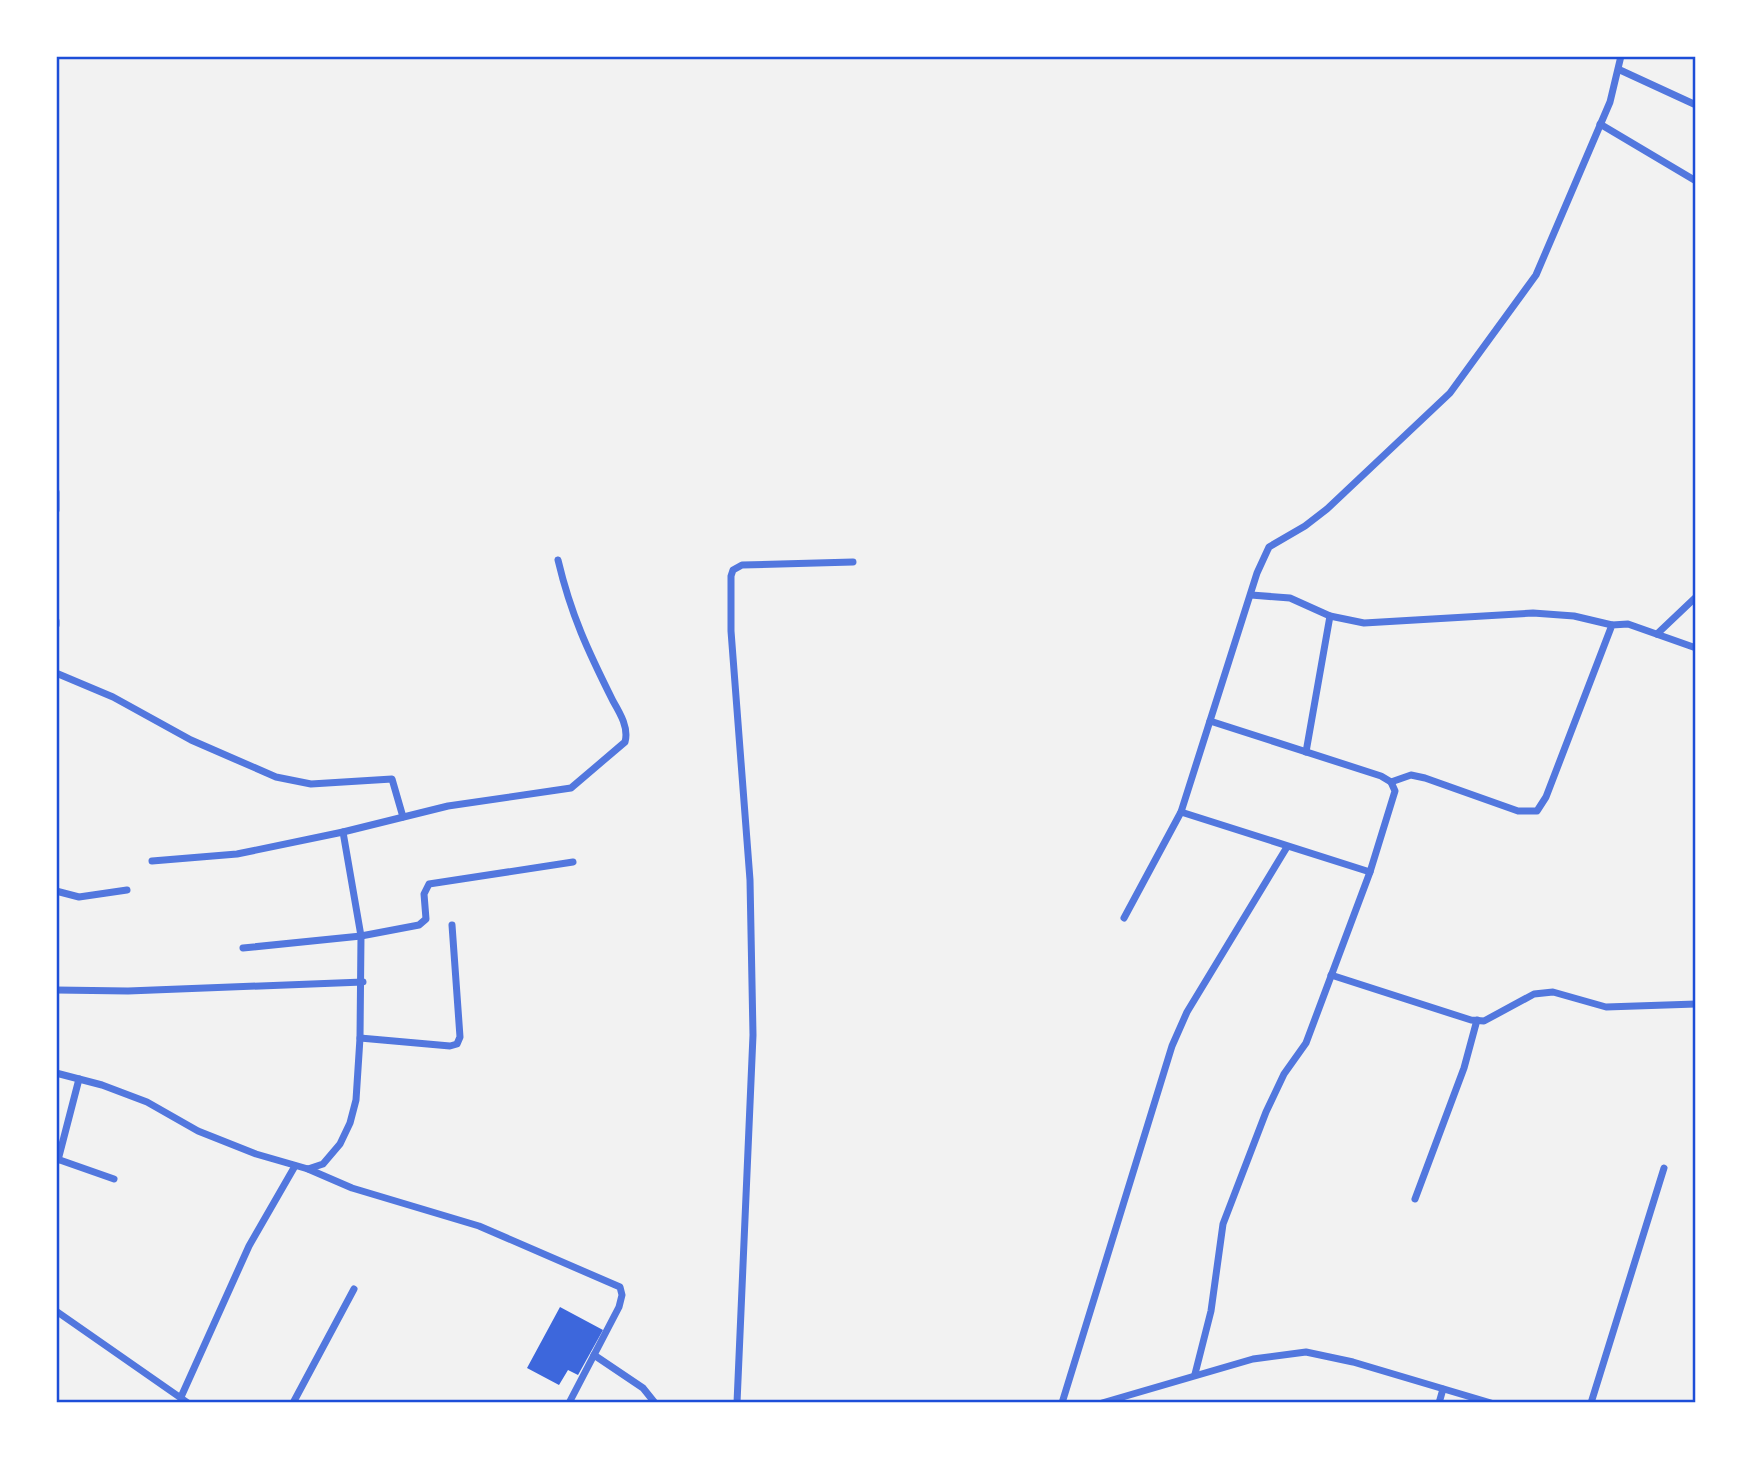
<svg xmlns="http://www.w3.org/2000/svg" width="1752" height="1459" font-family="'DM Sans',sans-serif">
	<rect width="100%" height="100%" fill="#f2f2f2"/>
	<path fill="#3d67dc" d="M 560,1307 L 603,1330 L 578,1375 L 568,1370 L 559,1385 L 527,1368 Z"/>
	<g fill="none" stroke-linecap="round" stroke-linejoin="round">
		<g stroke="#5277de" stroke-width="7">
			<path d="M 1620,70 L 1696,105"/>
			<path d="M 1600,124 L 1696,181"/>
			<path d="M 56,492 L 56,510"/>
			<path d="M 1251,595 L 1290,598 L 1330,616 L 1364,623 L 1533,613 L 1574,616 L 1612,625"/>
			<path d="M 56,621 L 56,625"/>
			<path d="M 1657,634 L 1696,597"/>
			<path d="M 56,673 L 113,697 L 191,740 L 276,777 L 311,784 L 392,779 L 403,817"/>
			<path d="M 1306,752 L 1330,616"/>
			<path d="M 1391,782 L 1411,775 L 1425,778 L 1518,811 L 1537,811 L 1546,797 L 1612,625 L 1628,624 L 1696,648"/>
			<path d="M 1181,812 L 1370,872"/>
			<path d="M 343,832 L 448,806 L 571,788 L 625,742 C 629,728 620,713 613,701 C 588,651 571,615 558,560"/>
			<path d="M 56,891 L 79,897 L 127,890"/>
			<path d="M 1124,918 L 1181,812 L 1257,573 L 1269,547 L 1305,526 L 1327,509 L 1450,393 L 1536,275 L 1610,102 L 1621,56"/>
			<path d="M 243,948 L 361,936 L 419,925 L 426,919 L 424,894 L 429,884 L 573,862"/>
			<path d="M 1331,975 L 1471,1020 L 1484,1021 L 1534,994 L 1553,992 L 1606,1007 L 1696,1004"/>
			<path d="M 56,990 L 128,991 L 363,982"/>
			<path d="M 360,1038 L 450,1046 L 457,1044 L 460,1037 L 452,925"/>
			<path d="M 56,1073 L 102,1085 L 147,1102 L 198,1131 L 256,1154 L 308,1169 L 323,1164 L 340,1144 L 350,1123 L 356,1100 L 360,1038 L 361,936 L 343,832 L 237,854 L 152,861"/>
			<path d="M 57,1159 L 114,1179"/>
			<path d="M 58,1160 L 79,1079"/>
			<path d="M 308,1169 L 352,1188 L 479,1226 L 620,1287 L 622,1295 L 619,1307 L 569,1403"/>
			<path d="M 1415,1199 L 1464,1068 L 1477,1020"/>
			<path d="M 56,1311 L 188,1403"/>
			<path d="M 594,1355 L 643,1388 L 655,1403"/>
			<path d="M 1195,1374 L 1211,1311 L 1223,1224 L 1266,1112 L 1284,1074 L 1306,1043 L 1370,872 L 1395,791 L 1391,782 L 1381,776 L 1210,721"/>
			<path d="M 181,1397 L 249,1246 L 295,1166"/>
			<path d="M 293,1403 L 354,1289"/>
			<path d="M 737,1403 L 753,1035 L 750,880 L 731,631 L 731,576 L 733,570 L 742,565 L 853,562"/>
			<path d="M 1062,1403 L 1172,1046 L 1187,1012 L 1287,847"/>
			<path d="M 1102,1403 L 1253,1359 L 1306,1352 L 1353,1362 L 1491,1403"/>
			<path d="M 1439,1403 L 1443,1389"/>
			<path d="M 1591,1403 L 1664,1168"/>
		</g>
	</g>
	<rect width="1752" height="1459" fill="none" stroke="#ffffff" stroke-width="116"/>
	<rect x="58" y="58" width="1636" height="1343" fill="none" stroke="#1d4ed8" stroke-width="2.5"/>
</svg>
